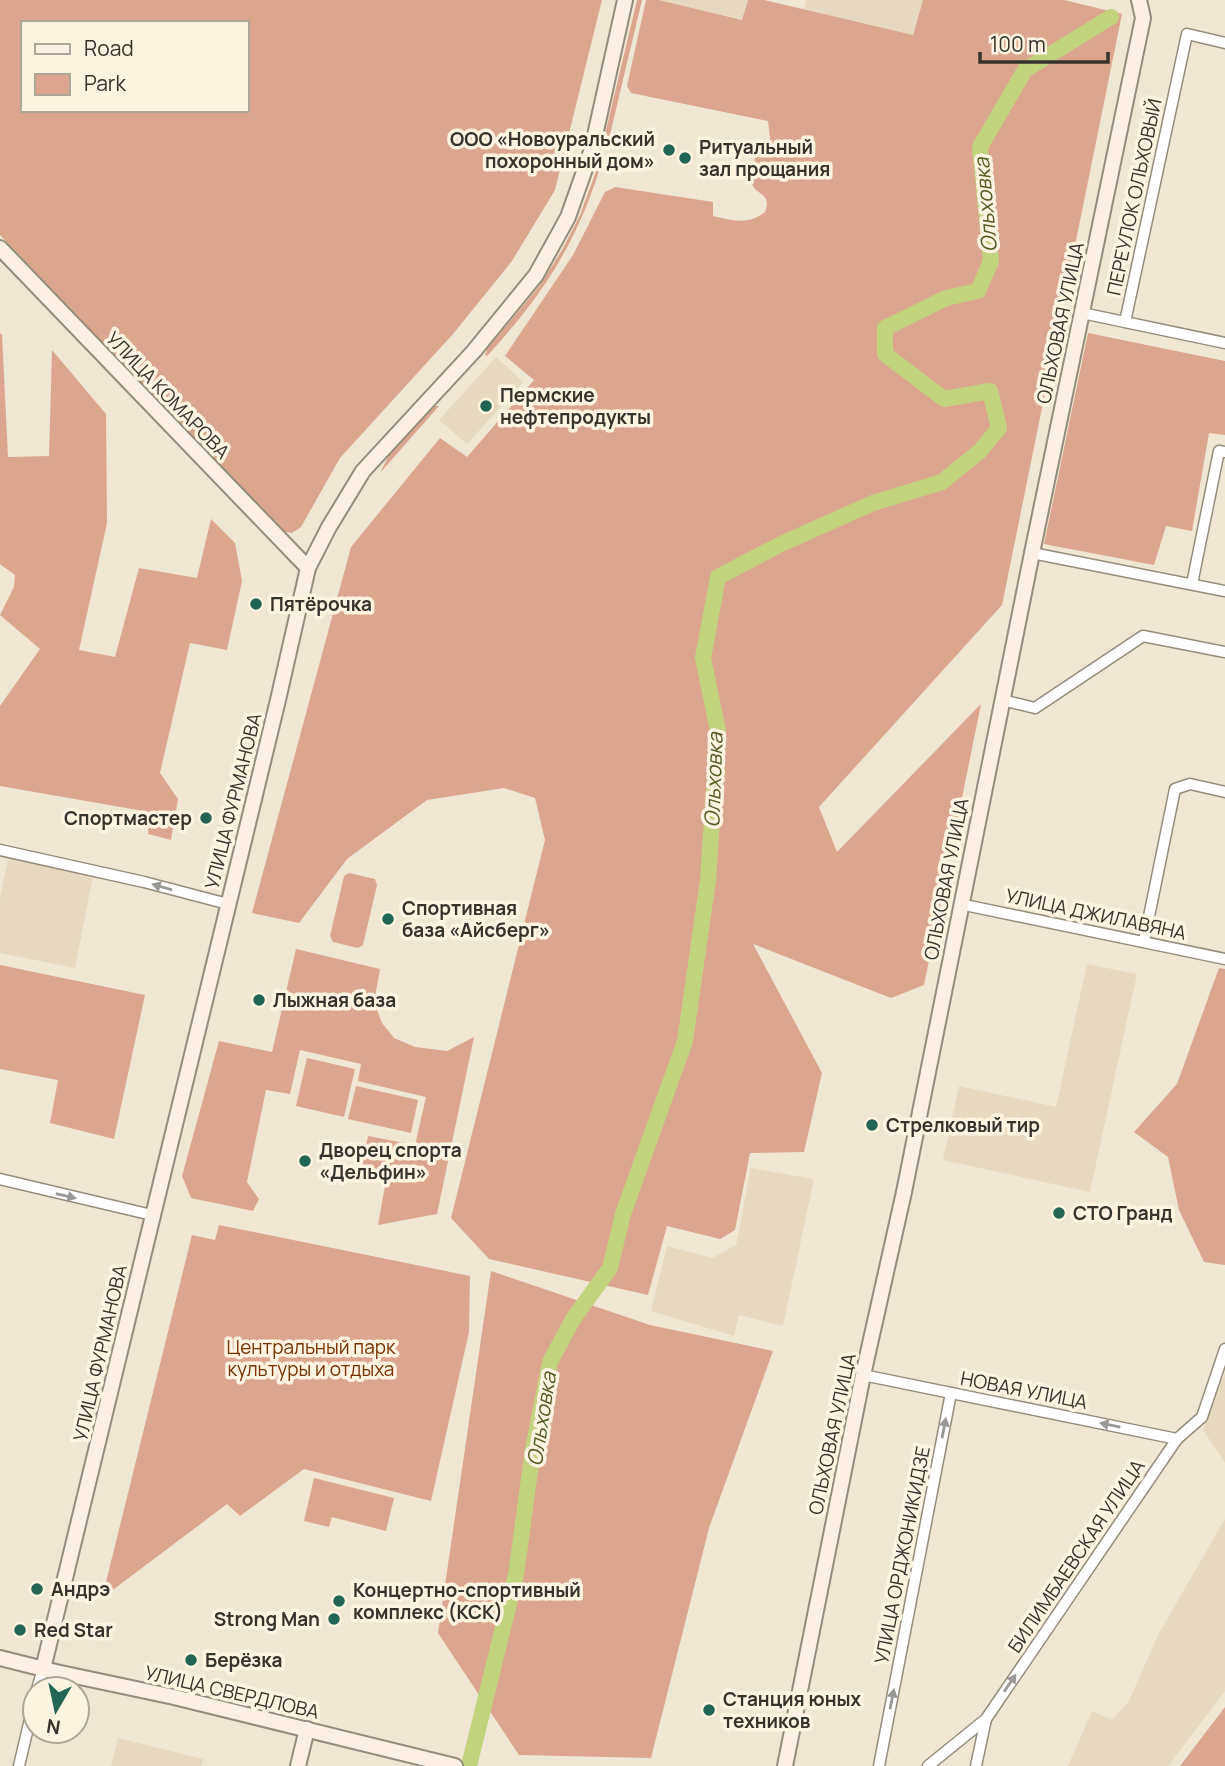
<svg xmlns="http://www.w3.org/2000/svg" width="1225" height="1766" font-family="Manrope,sans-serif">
	<rect width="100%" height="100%" fill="#efe6d4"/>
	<g fill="#e7d9c1">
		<path d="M 659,0 L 748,0 L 743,20 Z"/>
		<path d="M 806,0 L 923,0 L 913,35 L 804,11 Z"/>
		<path d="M 496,357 L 523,382 L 467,444 L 439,420 Z"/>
		<path d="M 8,859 L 93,876 L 75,968 L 0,953 L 0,898 Z"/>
		<path d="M 1087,964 L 1137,974 L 1090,1192 L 943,1160 L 959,1086 L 1056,1107 Z"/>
		<path d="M 751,1168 L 814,1179 L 783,1326 L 739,1315 L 734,1336 L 651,1311 L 667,1246 L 712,1258 L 736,1245 Z"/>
		<path d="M 1225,1373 L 1225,1463 L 1203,1430 Z"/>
		<path d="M 1225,1519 L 1225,1691 L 1168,1766 L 1068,1766 L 1092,1711 L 1112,1720 L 1129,1701 L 1158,1635 Z"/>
		<path d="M 118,1738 L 203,1759 L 201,1766 L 111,1766 Z"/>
	</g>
	<g fill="#dca68e" fill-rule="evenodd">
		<path d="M 0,0 L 602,0 L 555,190 L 512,261 L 453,334 L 340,458 L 301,527 L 292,533 L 281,531 L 0,235 ZM 23,23 L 247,23 L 247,110 L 23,110 Z"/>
		<path d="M 637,0 L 642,0 L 607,147 L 603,143 Z"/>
		<path d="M 646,0 L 659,0 L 742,20 L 748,0 L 764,0 L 913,35 L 923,0 L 1064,0 L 1122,14 L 1002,605 L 819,807 L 837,852 L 981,704 L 924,985 L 891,998 L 753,944 L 822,1073 L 804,1152 L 750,1153 L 735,1230 L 720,1239 L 667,1226 L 648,1295 L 489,1259 L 451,1218 L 545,840 L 535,798 L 504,788 L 427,800 L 347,859 L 299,923 L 252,913 L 351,547 L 440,438 L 467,457 L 534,380 L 505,356 L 573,255 L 605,192 L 615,187 L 713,202 L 713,216 C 733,221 748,225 765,212 C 773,192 753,195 752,182 C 751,173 755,161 756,152 L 765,149 L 770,138 L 768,121 L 631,93 L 627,86 Z"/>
		<path d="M 601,158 L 603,158 C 579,240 544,294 487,356 L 485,355 L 487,349 L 540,285 L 562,250 L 580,215 Z"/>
		<path d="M 0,333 L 2,335 L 8,457 L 49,456 L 52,350 L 106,414 L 107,523 L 79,650 L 115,657 L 139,568 L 197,578 L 211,519 L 235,543 L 242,581 L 227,650 L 190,643 L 160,773 L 178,799 L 171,840 L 148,834 L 149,812 L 0,786 L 0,706 L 40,649 L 0,615 L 14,587 L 15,575 L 0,564 Z"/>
		<path d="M 1088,333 L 1225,361 L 1225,435 L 1209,433 L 1192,531 L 1166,526 L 1154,565 L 1044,544 Z"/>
		<path d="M 435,406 L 439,406 L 380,473 L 390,453 Z"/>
		<path d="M 349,873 L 375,879 L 377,885 L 363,945 L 358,948 L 333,942 L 330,936 L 344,876 Z"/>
		<path d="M 296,949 L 380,969 L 374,1002 L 382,1023 L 394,1038 L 415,1047 L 447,1051 L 474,1037 L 437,1214 L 378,1225 L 385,1186 L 362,1165 L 368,1136 L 415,1145 L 426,1097 L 358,1081 L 361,1064 L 300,1050 L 290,1094 L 266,1090 L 247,1182 L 259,1199 L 253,1211 L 191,1198 L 182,1176 L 219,1041 L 272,1052 Z"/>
		<path d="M 0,965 L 145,995 L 114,1139 L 50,1123 L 58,1080 L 0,1069 Z"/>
		<path d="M 1219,968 L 1225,969 L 1225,1265 L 1204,1262 L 1179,1210 L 1168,1157 L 1134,1132 L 1177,1084 Z"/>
		<path d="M 307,1058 L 355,1069 L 344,1117 L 296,1106 Z"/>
		<path d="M 356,1086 L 418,1100 L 411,1133 L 348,1119 Z"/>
		<path d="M 219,1225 L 470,1276 L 469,1332 L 431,1501 L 304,1469 L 240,1516 L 227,1504 L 102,1598 L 192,1235 L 215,1240 Z"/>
		<path d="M 491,1271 L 650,1325 L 773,1351 L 709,1528 L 651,1758 L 519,1755 L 438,1633 Z"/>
		<path d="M 314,1478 L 394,1498 L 386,1531 L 332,1517 L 329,1527 L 304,1521 Z"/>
		<path d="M 1225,1707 L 1225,1766 L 1180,1766 Z"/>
	</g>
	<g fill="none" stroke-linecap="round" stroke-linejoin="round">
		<path stroke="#c1d47d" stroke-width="16" d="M 469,1766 L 516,1575 L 533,1449 L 550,1362 L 573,1319 L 610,1268 L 623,1214 L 685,1041 L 708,880 L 718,731 L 703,658 L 718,577 L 781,544 L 873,503 L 942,482 L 980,451 L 999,428 L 990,391 L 944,399 L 885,354 L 885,328 L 946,298 L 978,291 L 991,261 L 980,147 L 1025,70 L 1111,17"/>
		<g stroke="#958c7c" stroke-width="13">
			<g id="street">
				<path d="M 1082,313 L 1225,343"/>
				<path d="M 1125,322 L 1187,34 L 1225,43"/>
				<path d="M 1032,553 L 1225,591"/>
				<path d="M 1192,584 L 1219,451 L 1225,452"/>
				<path d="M 1002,700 L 1035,708 L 1143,636 L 1225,652"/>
				<path d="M 0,850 L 144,882 L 228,904"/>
				<path d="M 960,904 L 1225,959"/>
				<path d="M 1144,941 L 1175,789 L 1190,784 L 1225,792"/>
				<path d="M 0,1179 L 152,1215"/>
				<path d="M 863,1375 L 1177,1439"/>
				<path d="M 37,1689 L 43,1669"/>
				<path d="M 19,1766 L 35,1698"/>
				<path d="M 879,1766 L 951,1393"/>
				<path d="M 928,1766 L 986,1719 L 1177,1439 L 1202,1417 L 1225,1349"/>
				<path d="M 976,1766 L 986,1719"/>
			</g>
		</g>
		<g stroke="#958c7c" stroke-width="18">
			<g id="secondary">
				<path d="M 0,248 L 308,568"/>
				<path d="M 0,1658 L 56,1672 L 174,1697 L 455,1766"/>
				<path d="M 43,1669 L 278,700 L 308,568 L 329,527 L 363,471 L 474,351 L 536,275 L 568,217 L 592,149 L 625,0"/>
				<path d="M 298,1766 L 307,1729"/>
				<path d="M 785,1766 L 863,1375 L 904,1192 L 1032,553 L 1143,18 L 1139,0"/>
			</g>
		</g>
		<use href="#street" stroke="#fff" stroke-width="10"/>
		<use href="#secondary" stroke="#fcefe3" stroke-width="14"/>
	</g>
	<defs><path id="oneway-solid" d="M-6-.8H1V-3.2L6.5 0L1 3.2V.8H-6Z" transform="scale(1.75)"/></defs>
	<g fill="#9a9896">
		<use href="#oneway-solid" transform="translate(162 887) rotate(-164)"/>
		<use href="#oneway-solid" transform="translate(66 1196) rotate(13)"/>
		<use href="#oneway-solid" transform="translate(1110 1425) rotate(-169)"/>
		<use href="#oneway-solid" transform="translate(944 1428) rotate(-79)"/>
		<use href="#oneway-solid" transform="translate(1010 1683) rotate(-56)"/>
		<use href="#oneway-solid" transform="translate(892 1699) rotate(-79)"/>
	</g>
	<g fill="#226554" stroke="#fdf3e1" stroke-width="2.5">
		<circle cx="669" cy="150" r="7"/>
		<circle cx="685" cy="158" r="7"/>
		<circle cx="486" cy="406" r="7"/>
		<circle cx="256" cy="604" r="7"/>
		<circle cx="206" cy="818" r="7"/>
		<circle cx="388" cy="919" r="7"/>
		<circle cx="259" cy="1000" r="7"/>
		<circle cx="872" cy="1125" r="7"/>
		<circle cx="305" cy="1161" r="7"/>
		<circle cx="1059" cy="1213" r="7"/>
		<circle cx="37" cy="1589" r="7"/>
		<circle cx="339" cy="1601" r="7"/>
		<circle cx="334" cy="1619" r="7"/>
		<circle cx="20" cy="1630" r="7"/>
		<circle cx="191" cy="1660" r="7"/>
		<circle cx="709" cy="1710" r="7"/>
	</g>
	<g text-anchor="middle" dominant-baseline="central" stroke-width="7" stroke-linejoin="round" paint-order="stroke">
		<g font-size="19" font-weight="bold" fill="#36322c" stroke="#fdf3e1" text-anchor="start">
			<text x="655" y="139" text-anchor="end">ООО «Новоуральский<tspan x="655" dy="22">похоронный дом»</tspan></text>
			<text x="699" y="147">Ритуальный<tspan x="699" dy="22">зал прощания</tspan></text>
			<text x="500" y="395">Пермские<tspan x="500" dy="22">нефтепродукты</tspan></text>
			<text x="270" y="604">Пятёрочка</text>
			<text x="192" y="818" text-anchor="end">Спортмастер</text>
			<text x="402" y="908">Спортивная<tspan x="402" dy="22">база «Айсберг»</tspan></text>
			<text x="273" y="1000">Лыжная база</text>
			<text x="886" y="1125">Стрелковый тир</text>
			<text x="319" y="1150">Дворец спорта<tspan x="319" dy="22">«Дельфин»</tspan></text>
			<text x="1073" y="1213">СТО Гранд</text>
			<text x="51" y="1589">Андрэ</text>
			<text x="353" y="1590">Концертно-спортивный<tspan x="353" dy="22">комплекс (КСК)</tspan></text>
			<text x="320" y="1619" text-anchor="end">Strong Man</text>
			<text x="34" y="1630">Red Star</text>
			<text x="205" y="1660">Берёзка</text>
			<text x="723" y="1699">Станция юных<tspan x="723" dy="22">техников</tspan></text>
		</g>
		<g font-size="19" fill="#36322c" stroke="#fdf3e1">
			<text transform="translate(1134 197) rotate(-78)">ПЕРЕУЛОК ОЛЬХОВЫЙ</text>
			<text transform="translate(1060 323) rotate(-78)">ОЛЬХОВАЯ УЛИЦА</text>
			<text transform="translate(168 395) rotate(46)">УЛИЦА КОМАРОВА</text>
			<text transform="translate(233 801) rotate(-76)">УЛИЦА ФУРМАНОВА</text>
			<text transform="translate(946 879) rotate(-79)">ОЛЬХОВАЯ УЛИЦА</text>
			<text transform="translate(1096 914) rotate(12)">УЛИЦА ДЖИЛАВЯНА</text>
			<text transform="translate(100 1353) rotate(-77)">УЛИЦА ФУРМАНОВА</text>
			<text transform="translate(1024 1390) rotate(11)">НОВАЯ УЛИЦА</text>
			<text transform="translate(832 1434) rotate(-78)">ОЛЬХОВАЯ УЛИЦА</text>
			<text transform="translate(902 1555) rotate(-79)">УЛИЦА ОРДЖОНИКИДЗЕ</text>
			<text transform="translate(1076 1556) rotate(-56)">БИЛИМБАЕВСКАЯ УЛИЦА</text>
			<text transform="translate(232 1692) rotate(13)">УЛИЦА СВЕРДЛОВА</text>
		</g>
		<g font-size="19" fill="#7a3101" stroke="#fdf3e1">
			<text x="311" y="1347">Центральный парк<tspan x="311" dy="22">культуры и отдыха</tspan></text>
		</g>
		<g font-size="21" font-style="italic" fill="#515d20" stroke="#fdf3e1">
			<text transform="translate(985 205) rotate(-95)">Ольховка</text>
			<text transform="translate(713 780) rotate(-88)">Ольховка</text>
			<text transform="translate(541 1419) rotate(-81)">Ольховка</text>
		</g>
	</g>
	<rect x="21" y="21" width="228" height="91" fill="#fdf3e1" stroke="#ada699" stroke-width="2"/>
	<rect x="35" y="44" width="35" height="10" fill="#fcefe3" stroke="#ada699" stroke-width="2"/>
	<text x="84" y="56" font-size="21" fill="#36322c">Road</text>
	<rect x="35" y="74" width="35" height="21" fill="#dca68e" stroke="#ada699" stroke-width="2"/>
	<text x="84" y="91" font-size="21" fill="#36322c">Park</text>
	<g transform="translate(56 1710) rotate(189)"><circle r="33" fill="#fdf3e1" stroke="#ada699" stroke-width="2"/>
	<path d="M0-5L12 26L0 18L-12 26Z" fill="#226554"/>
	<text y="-10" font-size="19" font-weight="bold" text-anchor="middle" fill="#36322c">N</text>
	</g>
	<path d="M980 52v10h128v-10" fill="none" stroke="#36322c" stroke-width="3.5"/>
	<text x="990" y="52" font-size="21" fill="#36322c" stroke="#fdf3e1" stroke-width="5" paint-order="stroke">100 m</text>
</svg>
